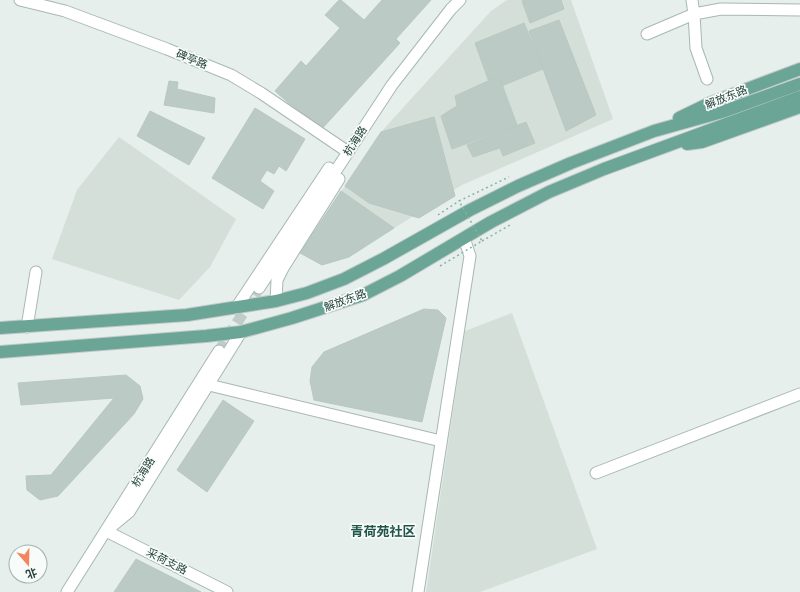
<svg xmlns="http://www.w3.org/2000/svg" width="800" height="592" font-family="Poppins,'Noto Sans SC',sans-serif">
	<rect width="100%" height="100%" fill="#e6efeb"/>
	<g fill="#d4dfda">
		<path d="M 507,0 L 571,0 L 613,119 L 462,185 L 349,257 L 322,265 L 300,253 L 381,132 L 491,11 Z"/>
		<path d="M 119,137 L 236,219 L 210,267 L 179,300 L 52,259 L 77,190 Z"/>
		<path d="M 512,313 L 597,549 L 480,592 L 426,592 L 465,331 Z"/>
	</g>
	<g fill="#bbcac4" stroke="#b8c9c2">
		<path d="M 339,0 L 341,0 L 364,20 L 382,0 L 431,0 L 396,39 L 400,43 L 320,131 L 275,91 L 301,61 L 306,66 L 340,28 L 325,15 Z"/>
		<path d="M 524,0 L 561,0 L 564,9 L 530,23 L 522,1 Z"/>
		<path d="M 559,20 L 596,115 L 566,131 L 529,31 Z"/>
		<path d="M 524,23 L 543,69 L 492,90 L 475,43 Z"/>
		<path d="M 499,76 L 517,125 L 452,149 L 441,116 L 457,106 L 455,96 Z"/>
		<path d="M 169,81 L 178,82 L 177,89 L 215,98 L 214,113 L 164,105 Z"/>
		<path d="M 255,108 L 305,139 L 286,171 L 279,166 L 274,174 L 267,170 L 260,181 L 274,191 L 263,209 L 212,178 Z"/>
		<path d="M 150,111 L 205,138 L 189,165 L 137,136 Z"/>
		<path d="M 434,117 L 455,196 L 419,218 L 369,203 L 345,186 L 381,132 Z"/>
		<path d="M 526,122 L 535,143 L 503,156 L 500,148 L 473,157 L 467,145 Z"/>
		<path d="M 341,191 L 394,228 L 349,257 L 322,265 L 300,253 Z"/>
		<path d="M 424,309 L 438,310 L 446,318 L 422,422 L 314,400 L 310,381 L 312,367 L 324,352 Z"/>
		<path d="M 126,375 L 140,386 L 143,399 L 134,414 L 58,496 L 40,500 L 27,490 L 26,476 L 51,475 L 114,398 L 21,405 L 18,383 Z"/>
		<path d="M 223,400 L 254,421 L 207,492 L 177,470 Z"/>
		<path d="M 136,559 L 201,592 L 114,592 Z"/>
	</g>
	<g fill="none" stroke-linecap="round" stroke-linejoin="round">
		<path stroke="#bfccc8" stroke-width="11" stroke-dasharray="11 5.5" stroke-linecap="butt" d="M 219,351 L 259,288"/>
		<g stroke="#a8b8b2" stroke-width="13">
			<g id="minor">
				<path d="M 20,0 L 65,11 L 167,49 L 231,75 L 261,93 L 348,152"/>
				<path d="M 692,0 L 694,14 L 696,48 L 707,79"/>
				<path d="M 647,34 L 694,14 L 721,9 L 800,10"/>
				<path d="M 259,288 L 392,85 L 451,9 L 460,0"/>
				<path d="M 276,301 L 277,280 L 283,268 L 339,179"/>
				<path d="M 236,308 L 329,168"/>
				<path d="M 27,327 L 36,272"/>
				<path d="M 209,385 L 441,441"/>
				<path d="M 596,473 L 800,394"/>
				<path d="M 67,592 L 219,351"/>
				<path d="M 227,592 L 106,531 L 129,512 L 241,332"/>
				<path d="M 418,592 L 470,256 L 464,238"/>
			</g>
		</g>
		<g stroke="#c2cac8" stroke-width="14">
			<g id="major">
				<path d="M 679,118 L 710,103 L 800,69"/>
				<path d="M 687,144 L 702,142 L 800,107"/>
				<path d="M 0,328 L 187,315 L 276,301 L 307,293 L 344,279 L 383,259 L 470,210 L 518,186 L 571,163 L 654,131 L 722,112 L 800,84"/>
				<path d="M 0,352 L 206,336 L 241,332 L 292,318 L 363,295 L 400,276 L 491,222 L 549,192 L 604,169 L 800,97"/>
			</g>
		</g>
		<g stroke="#86b3a5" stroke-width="1.5" stroke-dasharray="2 3" stroke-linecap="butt">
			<path d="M 438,215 L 459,201"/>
			<path d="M 482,241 L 510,225"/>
		</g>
		<use href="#minor" stroke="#fff" stroke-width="11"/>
		<use href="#major" stroke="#6aa596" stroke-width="12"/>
		<path stroke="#86b3a5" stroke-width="1.5" stroke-dasharray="2 3" stroke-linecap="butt" d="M 440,266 L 482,241 L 459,201 L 509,177"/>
	</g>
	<g text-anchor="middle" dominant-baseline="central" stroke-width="3.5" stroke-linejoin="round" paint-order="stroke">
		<g font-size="11" fill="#24423a" stroke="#f7fbf9">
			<text transform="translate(192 59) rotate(22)">碑亭路</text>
			<text transform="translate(726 97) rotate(-22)">解放东路</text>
			<text transform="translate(355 141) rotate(-57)">杭海路</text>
			<text transform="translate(345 300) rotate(-20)">解放东路</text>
			<text transform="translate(143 472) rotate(-58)">杭海路</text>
			<text transform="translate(167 561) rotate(27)">采荷支路</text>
		</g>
		<g font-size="13" font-weight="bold" fill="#1f5548" stroke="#f7fbf9">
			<text x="383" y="531">青荷苑社区</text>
		</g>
	</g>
	<g transform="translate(28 564) rotate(160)"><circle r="19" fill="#f7fbf9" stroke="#a3b1ad"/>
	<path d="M0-3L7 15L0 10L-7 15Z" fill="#f4845f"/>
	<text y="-6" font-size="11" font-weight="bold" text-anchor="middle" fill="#24423a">北</text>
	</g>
</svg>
